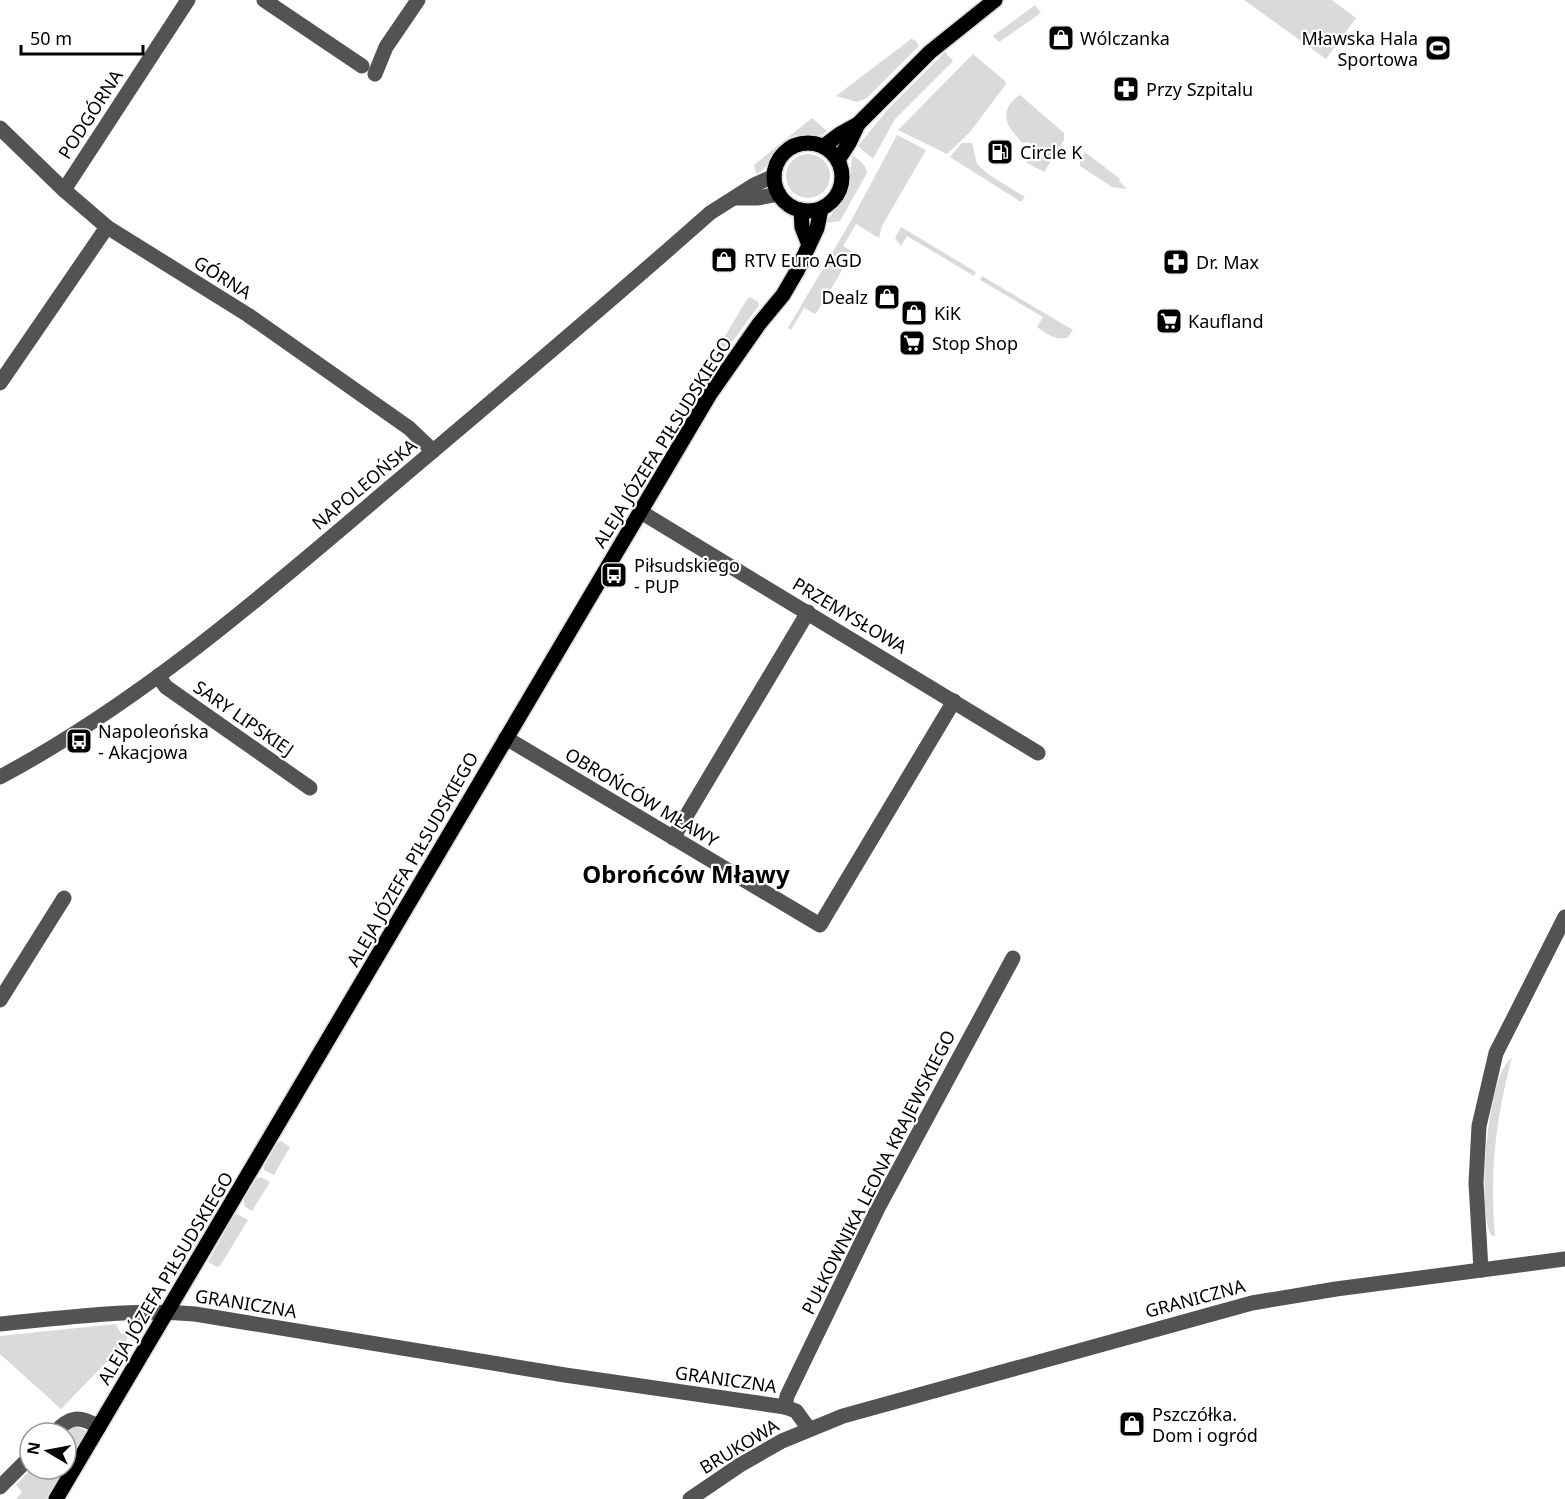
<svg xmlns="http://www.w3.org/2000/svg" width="1565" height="1499" font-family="'Noto Sans',sans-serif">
	<rect width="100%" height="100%" fill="#fff"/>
	<g fill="#dadada">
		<path d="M 1244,0 L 1332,0 L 1356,18 L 1326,59 Z"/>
		<path d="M 1035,5 L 1041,13 L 999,42 L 993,36 Z"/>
		<path d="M 911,39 L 915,40 L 919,46 L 867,98 L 857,102 L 836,96 Z"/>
		<path d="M 945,52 L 953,61 L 895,119 L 873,159 L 858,146 L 889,108 Z"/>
		<path d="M 973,54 L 1005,81 L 1006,84 L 970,132 L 947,154 L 898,130 Z"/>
		<path d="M 1020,95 L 1064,133 L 1064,140 L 1044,172 L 1027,163 L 1024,156 L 1034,155 L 1030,142 L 1022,143 C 1018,137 1012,132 1009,126 C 1002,114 1009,101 1020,95 Z"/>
		<path d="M 812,118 L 827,131 L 822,135 C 812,136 803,133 793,136 C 773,144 771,169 756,174 L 754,165 Z"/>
		<path d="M 897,135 L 926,150 L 882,226 L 879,238 L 856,224 L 843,246 L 853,252 L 817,312 L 815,314 L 804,308 L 791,330 L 788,328 L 851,221 Z"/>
		<path d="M 962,143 L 972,143 L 977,164 L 988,174 L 1025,197 L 1021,202 L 950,157 Z"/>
		<path d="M 1085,152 L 1120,179 L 1119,181 L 1127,189 L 1112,187 L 1080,166 L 1080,160 Z"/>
		<circle cx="808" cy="176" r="22"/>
		<path d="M 852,155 C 859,160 866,164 867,173 L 840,221 L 825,223 L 846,195 L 850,178 Z"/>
		<path d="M 901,227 L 976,272 L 974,276 L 907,236 L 901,246 L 895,238 Z"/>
		<path d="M 982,276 L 1073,330 L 1067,338 C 1054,340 1047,334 1037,327 L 1043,317 L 980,280 Z"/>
		<path d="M 750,297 L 758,302 L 759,305 L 706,378 L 702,375 L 747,299 Z"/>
		<path d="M 1512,1058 C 1495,1121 1490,1171 1495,1236 L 1492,1236 C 1476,1215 1487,1071 1512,1058 Z"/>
		<path d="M 281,1141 L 290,1147 L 274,1175 L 264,1170 L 264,1166 L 278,1142 Z"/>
		<path d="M 261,1177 L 270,1182 L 252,1211 L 244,1206 L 244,1199 L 257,1178 Z"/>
		<path d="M 237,1214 L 248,1220 L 220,1266 L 217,1267 L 208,1262 L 234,1215 Z"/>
		<path d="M 116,1324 L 121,1334 L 127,1331 L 129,1333 L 126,1342 L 61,1409 L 0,1354 L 0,1336 Z"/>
		<path d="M 73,1425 L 87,1431 L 66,1466 L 66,1433 Z"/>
		<path d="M 31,1469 L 64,1469 L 46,1499 L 16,1499 L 22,1492 L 16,1485 Z"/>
	</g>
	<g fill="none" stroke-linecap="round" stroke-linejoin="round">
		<g stroke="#dbdbdb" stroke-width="18">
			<g id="major">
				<circle cx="808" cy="177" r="34"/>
				<path d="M 824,146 L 840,134 L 858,124 L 930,52 L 995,0"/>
				<path d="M 838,160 L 849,143 L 858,124"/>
				<path d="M 801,210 L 802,227 L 809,245"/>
				<path d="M 56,1499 L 710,394 L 759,324 L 783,295 L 797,271 L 817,228 L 821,209"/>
			</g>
		</g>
		<g stroke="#535353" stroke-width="15">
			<path d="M 264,0 L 362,66"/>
			<path d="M 375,74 L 386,47 L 418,0"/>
			<path d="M 0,128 L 64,190 L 107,227 L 248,315 L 409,428 L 433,451"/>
			<path d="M 64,190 L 188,0"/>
			<path d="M 735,198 L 758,198 L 779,194"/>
			<path d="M 0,383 L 107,227"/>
			<path d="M 641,512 L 1038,753"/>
			<path d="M 158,676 L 166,687 L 310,788"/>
			<path d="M 506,738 L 820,925 L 954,701"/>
			<path d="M 0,777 C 142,701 266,593 388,489 C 496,398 604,307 710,213 L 754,185 L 774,176"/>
			<path d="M 673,838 L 808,612"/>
			<path d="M 0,1000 L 64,898"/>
			<path d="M 1481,1270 L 1476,1183 L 1479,1126 L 1496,1053 L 1565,917"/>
			<path d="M 0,1324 C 65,1318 130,1308 195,1314 L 565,1375 L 785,1407 L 796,1411 L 809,1429"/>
			<path d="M 785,1407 L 787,1396 L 878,1208 L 1013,958"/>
			<path d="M 54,1433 C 70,1416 79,1415 99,1427"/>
			<path d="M 0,1487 L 30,1457"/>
			<path d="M 690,1499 L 740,1465 L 782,1441 L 843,1416 L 1252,1303 L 1336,1289 L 1565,1259"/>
		</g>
		<use href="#major" stroke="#000" stroke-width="15"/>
	</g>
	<defs>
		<g id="shop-square" transform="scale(1.35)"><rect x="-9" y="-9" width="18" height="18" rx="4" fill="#000" stroke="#fff"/><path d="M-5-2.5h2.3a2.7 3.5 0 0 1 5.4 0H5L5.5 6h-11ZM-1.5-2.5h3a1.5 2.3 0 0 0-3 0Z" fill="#fff"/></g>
		<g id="stadium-square" transform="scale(1.35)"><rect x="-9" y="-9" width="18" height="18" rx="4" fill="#000" stroke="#fff"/><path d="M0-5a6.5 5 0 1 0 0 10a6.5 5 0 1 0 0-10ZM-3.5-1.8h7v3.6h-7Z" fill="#fff"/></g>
		<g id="pharmacy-square" transform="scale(1.35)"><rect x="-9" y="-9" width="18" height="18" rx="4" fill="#000" stroke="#fff"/><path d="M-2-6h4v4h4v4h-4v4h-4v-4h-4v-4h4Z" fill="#fff"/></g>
		<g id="fuel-square" transform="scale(1.35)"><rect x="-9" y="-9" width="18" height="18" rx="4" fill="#000" stroke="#fff"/><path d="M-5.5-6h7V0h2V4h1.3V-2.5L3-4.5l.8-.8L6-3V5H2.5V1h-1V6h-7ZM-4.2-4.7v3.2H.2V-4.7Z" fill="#fff"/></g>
		<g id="supermarket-square" transform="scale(1.35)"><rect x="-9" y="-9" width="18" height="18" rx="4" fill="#000" stroke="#fff"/><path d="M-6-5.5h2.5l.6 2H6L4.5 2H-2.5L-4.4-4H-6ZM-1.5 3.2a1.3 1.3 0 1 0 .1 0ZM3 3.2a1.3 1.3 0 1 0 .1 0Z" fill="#fff"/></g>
		<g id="bus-square" transform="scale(1.35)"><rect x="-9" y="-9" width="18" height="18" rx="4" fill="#000" stroke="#fff"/><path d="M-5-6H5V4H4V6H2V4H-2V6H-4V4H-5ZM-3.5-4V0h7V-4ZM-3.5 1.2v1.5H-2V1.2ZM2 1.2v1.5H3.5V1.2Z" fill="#fff"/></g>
	</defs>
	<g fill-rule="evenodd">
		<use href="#shop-square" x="1061" y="38"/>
		<use href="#stadium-square" x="1438" y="48"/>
		<use href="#pharmacy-square" x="1126" y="89"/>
		<use href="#fuel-square" x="1000" y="152"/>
		<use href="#shop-square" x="724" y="260"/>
		<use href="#pharmacy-square" x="1176" y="262"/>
		<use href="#shop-square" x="887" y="297"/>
		<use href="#shop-square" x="914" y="313"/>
		<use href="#supermarket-square" x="1169" y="321"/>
		<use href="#supermarket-square" x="912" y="343"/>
		<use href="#bus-square" x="614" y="575"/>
		<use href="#bus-square" x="79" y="741"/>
		<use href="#shop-square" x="1132" y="1424"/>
	</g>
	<g text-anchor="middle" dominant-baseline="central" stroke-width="4.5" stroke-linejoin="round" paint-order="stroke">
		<g font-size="18" fill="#000" stroke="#fff" text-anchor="start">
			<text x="1080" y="38">Wólczanka</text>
			<text x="1418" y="38" text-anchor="end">Mławska Hala<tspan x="1418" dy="21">Sportowa</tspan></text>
			<text x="1146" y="89">Przy Szpitalu</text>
			<text x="1020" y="152">Circle K</text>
			<text x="744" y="260">RTV Euro AGD</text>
			<text x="1196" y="262">Dr. Max</text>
			<text x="868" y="297" text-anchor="end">Dealz</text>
			<text x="934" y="313">KiK</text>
			<text x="1188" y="321">Kaufland</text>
			<text x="932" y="343">Stop Shop</text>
			<text x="634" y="565">Piłsudskiego<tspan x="634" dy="21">- PUP</tspan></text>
			<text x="98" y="731">Napoleońska<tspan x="98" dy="21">- Akacjowa</tspan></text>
			<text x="1152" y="1414">Pszczółka.<tspan x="1152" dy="21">Dom i ogród</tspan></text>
		</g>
		<g font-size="18" fill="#000" stroke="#fff">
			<text transform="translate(90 114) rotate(-57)">PODGÓRNA</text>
			<text transform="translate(223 277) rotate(32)">GÓRNA</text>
			<text transform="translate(662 442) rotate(-58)">ALEJA JÓZEFA PIŁSUDSKIEGO</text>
			<text transform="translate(364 484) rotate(-40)">NAPOLEOŃSKA</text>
			<text transform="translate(850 615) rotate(31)">PRZEMYSŁOWA</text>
			<text transform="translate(244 718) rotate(35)">SARY LIPSKIEJ</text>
			<text transform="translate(642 797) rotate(31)">OBROŃCÓW MŁAWY</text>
			<text transform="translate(412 859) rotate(-60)">ALEJA JÓZEFA PIŁSUDSKIEGO</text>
			<text transform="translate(878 1172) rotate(-63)">PUŁKOWNIKA LEONA KRAJEWSKIEGO</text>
			<text transform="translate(165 1278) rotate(-59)">ALEJA JÓZEFA PIŁSUDSKIEGO</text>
			<text transform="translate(1195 1298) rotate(-15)">GRANICZNA</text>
			<text transform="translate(246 1303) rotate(9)">GRANICZNA</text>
			<text transform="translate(726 1379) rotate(8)">GRANICZNA</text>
			<text transform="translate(739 1446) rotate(-31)">BRUKOWA</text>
		</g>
		<g font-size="24" font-weight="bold" fill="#000" stroke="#fff">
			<text x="686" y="873">Obrońców Mławy</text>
		</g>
	</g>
	<g transform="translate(48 1451) rotate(280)"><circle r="28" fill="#ffffff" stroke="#999999" stroke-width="1.5"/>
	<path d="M0-4.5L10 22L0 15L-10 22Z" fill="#000000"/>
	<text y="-9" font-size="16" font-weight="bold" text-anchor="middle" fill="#000000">N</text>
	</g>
	<path d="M21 45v9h122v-9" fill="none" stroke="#000000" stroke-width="3"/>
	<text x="30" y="45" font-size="18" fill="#000000" stroke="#ffffff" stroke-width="4.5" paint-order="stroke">50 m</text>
</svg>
